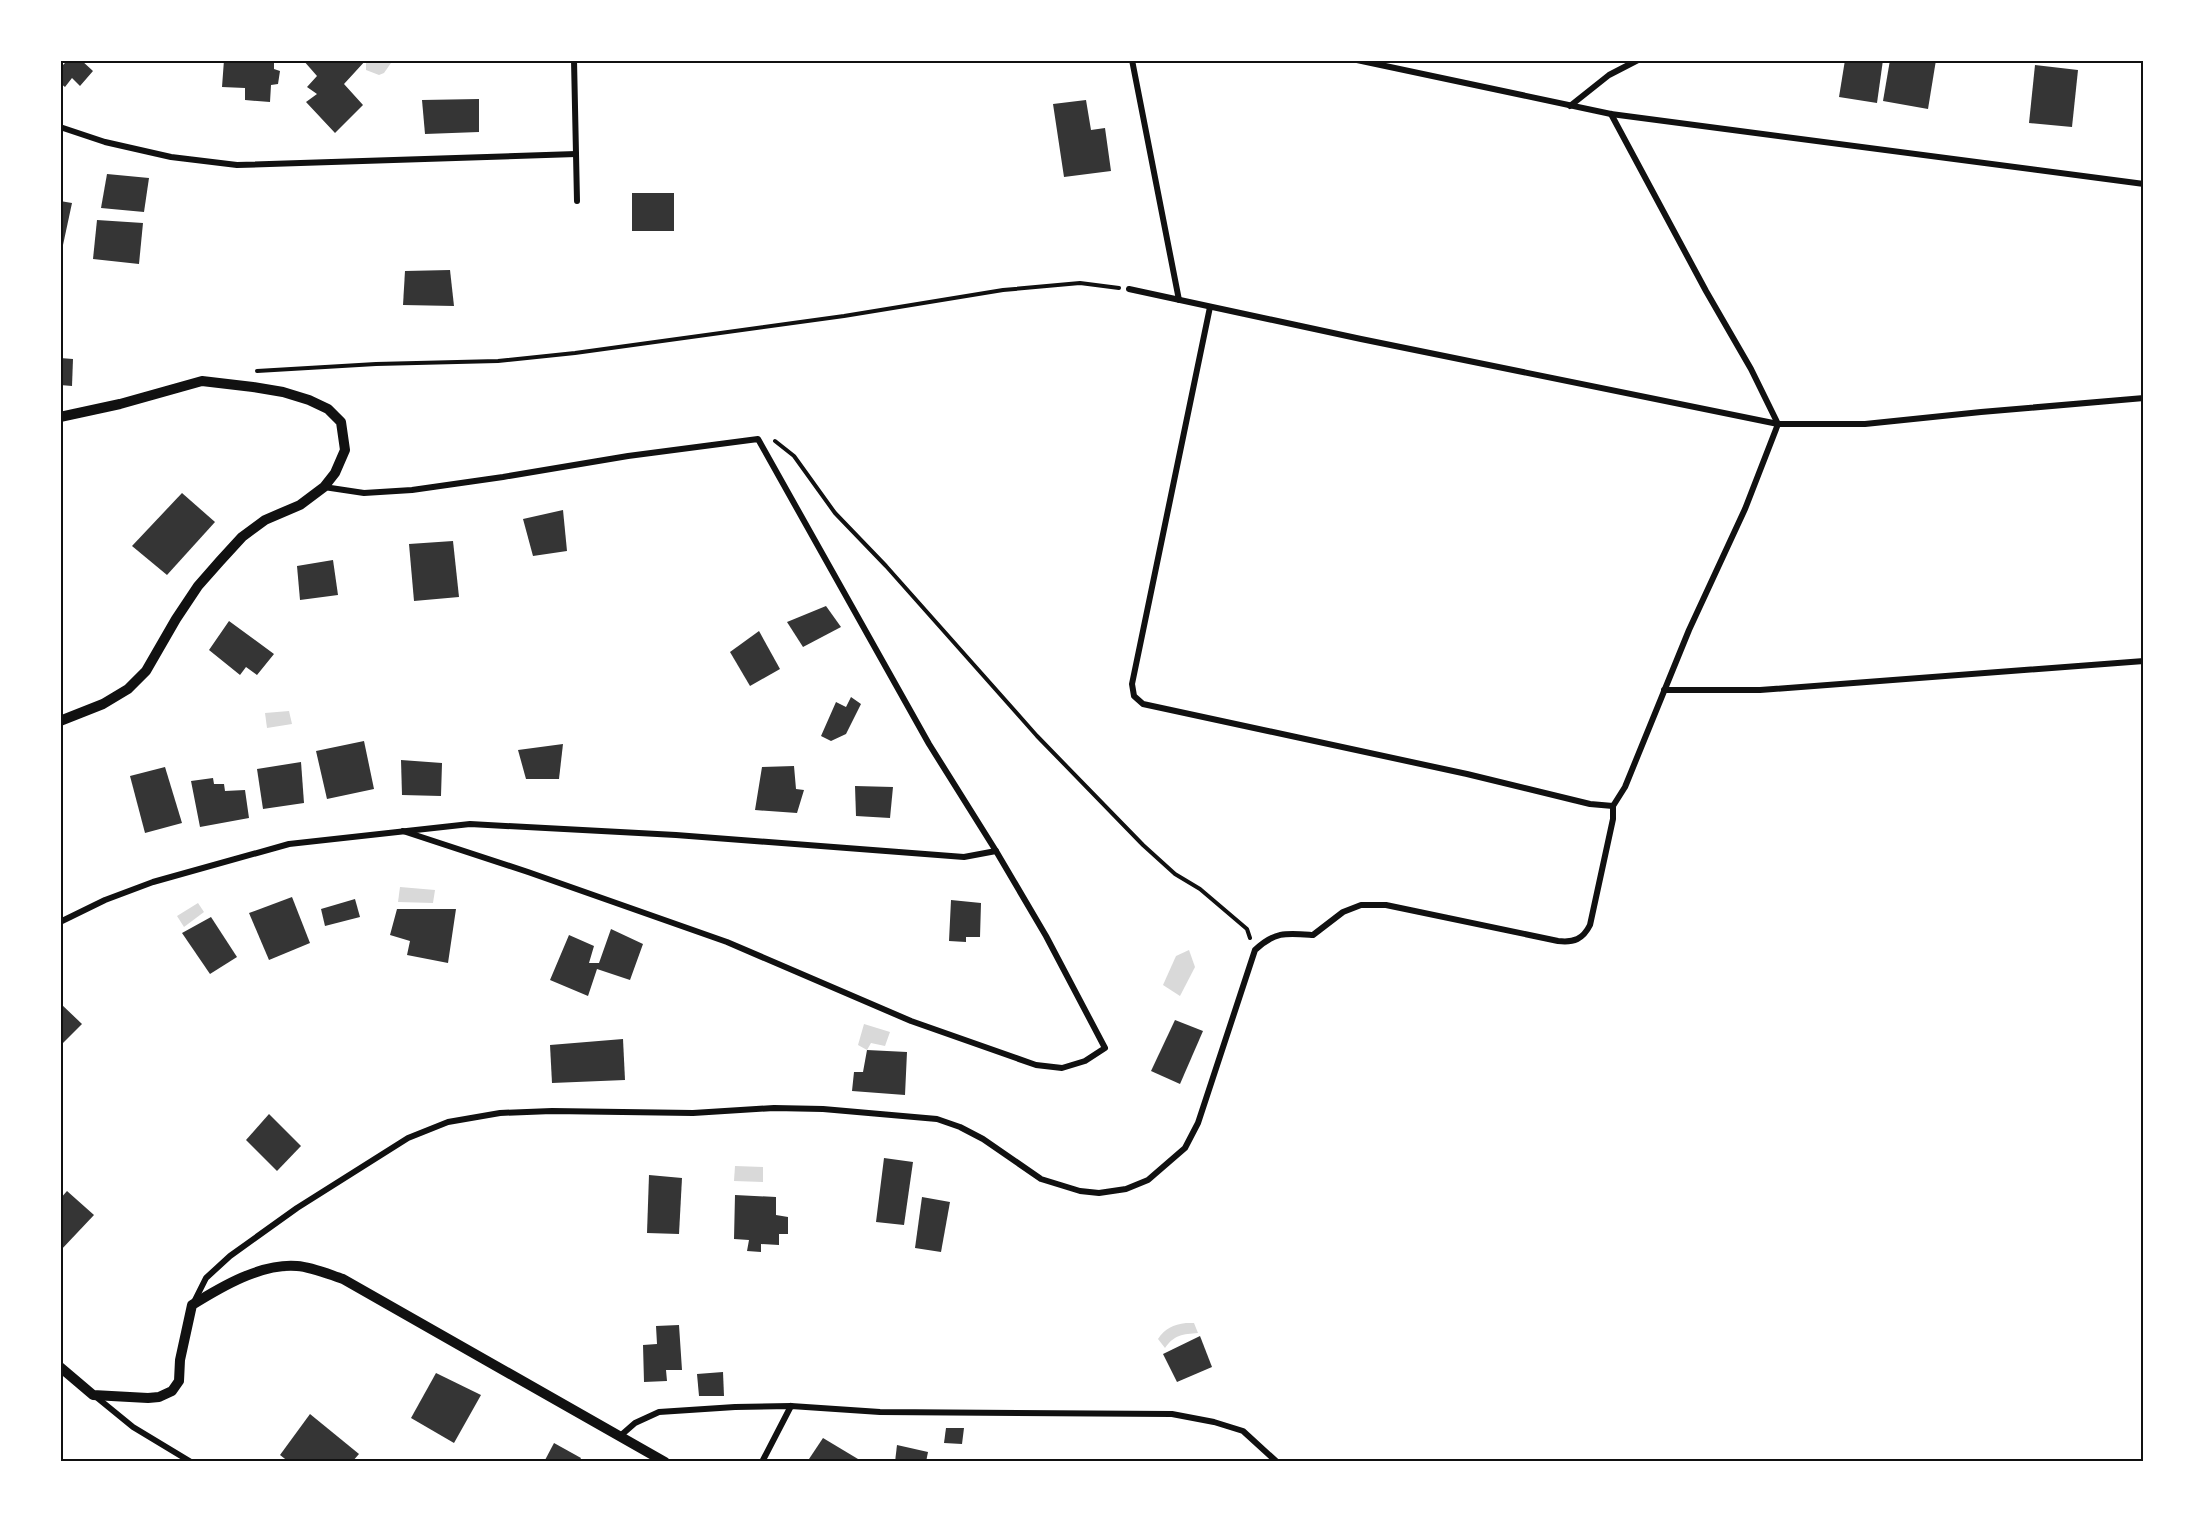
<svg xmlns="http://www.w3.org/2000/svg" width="2204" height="1522" font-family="'Source Sans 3',sans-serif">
	<rect width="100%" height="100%" fill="#fff"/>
	<g fill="#d9d9d9">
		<path d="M 366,60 L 391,60 L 391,63 L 384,73 L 379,75 L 366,70 Z"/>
		<path d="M 289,711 L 292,724 L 267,728 L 265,713 Z"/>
		<path d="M 400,887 L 435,890 L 433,903 L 398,902 Z"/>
		<path d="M 198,903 L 204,912 L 184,927 L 177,916 Z"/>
		<path d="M 1189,950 L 1195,967 L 1180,996 L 1163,985 L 1176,956 Z"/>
		<path d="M 864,1024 L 890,1032 L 885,1046 L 871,1043 L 867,1050 L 858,1045 Z"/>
		<path d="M 735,1166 L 763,1167 L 763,1182 L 734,1181 Z"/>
		<path d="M 1186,1323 L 1194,1323 L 1198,1333 C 1183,1334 1174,1335 1165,1348 L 1158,1339 C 1165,1328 1173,1325 1186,1323 Z"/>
	</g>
	<g fill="#353535">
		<path d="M 68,60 L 81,60 L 93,71 L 80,86 L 72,78 L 65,87 L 60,83 L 60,68 Z"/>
		<path d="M 224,60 L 274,60 L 274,69 L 280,71 L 278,84 L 271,85 L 270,102 L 245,100 L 245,88 L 222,87 Z"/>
		<path d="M 303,60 L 366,60 L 344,84 L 363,105 L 335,133 L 306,102 L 317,94 L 307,87 L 317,76 Z"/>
		<path d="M 1845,60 L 1883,60 L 1877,103 L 1839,97 Z"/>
		<path d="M 1890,60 L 1936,60 L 1928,109 L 1883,101 Z"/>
		<path d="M 2035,65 L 2078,70 L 2072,127 L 2029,123 Z"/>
		<path d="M 479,99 L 479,132 L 425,134 L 422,100 Z"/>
		<path d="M 1086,100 L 1091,130 L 1105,128 L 1111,171 L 1064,177 L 1053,104 Z"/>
		<path d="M 107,174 L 149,178 L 144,212 L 101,208 Z"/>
		<rect x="632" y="193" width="42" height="38"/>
		<path d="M 60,201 L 72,203 L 63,245 L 60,244 Z"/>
		<path d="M 97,220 L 143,223 L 139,264 L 93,259 Z"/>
		<path d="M 450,270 L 454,306 L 403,305 L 405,271 Z"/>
		<path d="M 60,358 L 73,359 L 72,386 L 60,385 Z"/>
		<path d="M 182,493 L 215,522 L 167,575 L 132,546 Z"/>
		<path d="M 563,510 L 567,551 L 533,556 L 523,519 Z"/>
		<path d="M 453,541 L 459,597 L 414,601 L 409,544 Z"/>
		<path d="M 333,560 L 338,595 L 300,600 L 297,566 Z"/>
		<path d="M 826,606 L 841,627 L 803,647 L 787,622 Z"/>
		<path d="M 229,621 L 274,654 L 257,675 L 246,667 L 240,675 L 209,650 Z"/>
		<path d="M 759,631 L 780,669 L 750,686 L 730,652 Z"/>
		<path d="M 851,697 L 861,704 L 846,734 L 831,741 L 821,736 L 836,702 L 846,707 Z"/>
		<path d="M 364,741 L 374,789 L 327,799 L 316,751 Z"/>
		<path d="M 563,744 L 559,779 L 526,779 L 518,750 Z"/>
		<path d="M 401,760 L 442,763 L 441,796 L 402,795 Z"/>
		<path d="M 301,762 L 304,803 L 263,809 L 257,769 Z"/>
		<path d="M 794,766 L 796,789 L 804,790 L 797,813 L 755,810 L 762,767 Z"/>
		<path d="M 165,767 L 182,823 L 145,833 L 130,776 Z"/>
		<path d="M 213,778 L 214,784 L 224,784 L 225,791 L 245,790 L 249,818 L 200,827 L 191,781 Z"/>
		<path d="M 855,786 L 893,787 L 890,818 L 856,816 Z"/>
		<path d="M 292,897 L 310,943 L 269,960 L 249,913 Z"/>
		<path d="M 355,899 L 360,917 L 325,926 L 321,909 Z"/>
		<path d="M 951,900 L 981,903 L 980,937 L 966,937 L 966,942 L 949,941 Z"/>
		<path d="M 397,909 L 456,909 L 448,963 L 407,955 L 410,941 L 390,935 Z"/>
		<path d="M 211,917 L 237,957 L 210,974 L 182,933 Z"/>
		<path d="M 611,929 L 643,944 L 630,980 L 597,969 L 588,996 L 550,980 L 569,935 L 594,946 L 589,963 L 599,963 Z"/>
		<path d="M 60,1003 L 82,1024 L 60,1046 Z"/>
		<path d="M 1175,1020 L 1203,1031 L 1180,1084 L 1151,1071 Z"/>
		<path d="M 623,1039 L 625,1080 L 552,1083 L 550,1045 Z"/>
		<path d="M 867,1050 L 907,1052 L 905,1095 L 852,1091 L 854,1072 L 863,1072 Z"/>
		<path d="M 269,1114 L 301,1146 L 277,1171 L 246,1140 Z"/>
		<path d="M 884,1158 L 913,1162 L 904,1225 L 876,1222 Z"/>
		<path d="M 649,1175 L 682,1178 L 679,1234 L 647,1233 Z"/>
		<path d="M 67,1191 L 94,1215 L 60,1251 L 60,1199 Z"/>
		<path d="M 735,1195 L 776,1197 L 776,1215 L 788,1217 L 788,1234 L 779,1234 L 779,1245 L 761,1244 L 761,1252 L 747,1251 L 749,1240 L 734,1239 Z"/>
		<path d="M 922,1197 L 950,1202 L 941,1252 L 915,1248 Z"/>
		<path d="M 679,1325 L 682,1370 L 666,1370 L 667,1381 L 644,1382 L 643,1345 L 657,1344 L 656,1326 Z"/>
		<path d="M 1200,1336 L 1212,1367 L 1177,1382 L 1163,1354 Z"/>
		<path d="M 723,1372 L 724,1396 L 699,1396 L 697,1374 Z"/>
		<path d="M 436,1373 L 481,1395 L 454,1443 L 411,1418 Z"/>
		<path d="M 310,1414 L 359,1454 L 352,1462 L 289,1462 L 280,1455 Z"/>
		<path d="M 946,1428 L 964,1428 L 962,1444 L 944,1443 Z"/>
		<path d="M 823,1438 L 863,1462 L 807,1462 Z"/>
		<path d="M 554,1443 L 581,1458 L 579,1462 L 544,1462 Z"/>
		<path d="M 897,1445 L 928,1452 L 926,1462 L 895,1462 Z"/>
	</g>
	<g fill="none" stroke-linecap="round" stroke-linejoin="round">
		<g stroke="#111" stroke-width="4">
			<path d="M 257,371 L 376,364 L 498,361 L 575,353 L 844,316 L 1003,290 L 1080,283 L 1119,288"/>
			<path d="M 775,441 L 794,456 L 835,513 L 886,566 L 1037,736 L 1143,845 L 1175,874 L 1200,889 L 1247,929 L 1250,938"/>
		</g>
		<g stroke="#111" stroke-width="6">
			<path d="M 574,60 L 577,201"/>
			<path d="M 1132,60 L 1179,300"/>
			<path d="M 1357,60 L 1611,114 L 2144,184"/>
			<path d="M 1570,106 L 1609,75 L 1638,60"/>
			<path d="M 60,127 L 105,142 L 171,157 L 237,165 L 576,154"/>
			<path d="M 1129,289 L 1361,339 L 1778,424 L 1865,424 L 1981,412 L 2144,398"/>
			<path d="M 1210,307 L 1132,684 L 1134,696 L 1143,704 L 1467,774 L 1590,804 L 1613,806 L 1625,787 L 1689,630 L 1745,509 L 1778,424 L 1751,369 L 1706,291 L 1611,114"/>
			<path d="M 324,487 L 364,493 L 412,490 L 503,477 L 628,456 L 758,439 L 929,744 L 996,851 L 1046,936 L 1105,1048 L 1085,1061 L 1062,1068 L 1036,1065 L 911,1021 L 727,942 L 528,872 L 403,831"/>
			<path d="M 1664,690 L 1760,690 L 2144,661"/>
			<path d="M 60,922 L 105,900 L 153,882 L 289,844 L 470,824 L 676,835 L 964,857 L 996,851"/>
			<path d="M 194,1302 L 206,1278 L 230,1256 L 297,1208 L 408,1138 L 448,1122 L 500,1113 L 552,1111 L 693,1113 L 774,1108 L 823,1109 L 937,1119 L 960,1127 L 983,1139 L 1041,1179 L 1080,1191 L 1099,1193 L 1126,1189 L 1148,1180 L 1185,1148 L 1198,1123 L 1255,950 C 1275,931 1287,933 1313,935 L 1343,912 L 1361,905 L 1386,905 L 1558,941 C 1574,943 1583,939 1590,925 L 1613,819 L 1613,806"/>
			<path d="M 95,1396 L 133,1427 L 191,1462"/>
			<path d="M 619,1437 L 635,1423 L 659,1412 L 735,1407 L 791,1406 L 880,1412 L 1172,1414 L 1214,1422 L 1243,1431 L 1277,1462"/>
			<path d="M 762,1462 L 791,1406"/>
		</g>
		<g stroke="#111" stroke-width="10">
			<path d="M 60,417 L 120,404 L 202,381 L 253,387 L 283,392 L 309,400 L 328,409 L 341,422 L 345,450 L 335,473 L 324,487 L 300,505 L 265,520 L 242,537 L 220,561 L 198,586 L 176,619 L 146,671 L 128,689 L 103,704 L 60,721"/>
			<path d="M 60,1367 L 93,1395 L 148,1398 L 159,1397 L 172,1391 L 179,1381 L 180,1360 L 192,1305 C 221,1287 261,1263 297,1266 C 312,1267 328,1274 343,1279 L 665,1462"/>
		</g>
	</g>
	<rect width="2204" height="1522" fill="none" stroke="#ffffff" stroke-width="123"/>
	<rect x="62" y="62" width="2080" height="1398" fill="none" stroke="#111" stroke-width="2"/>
</svg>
